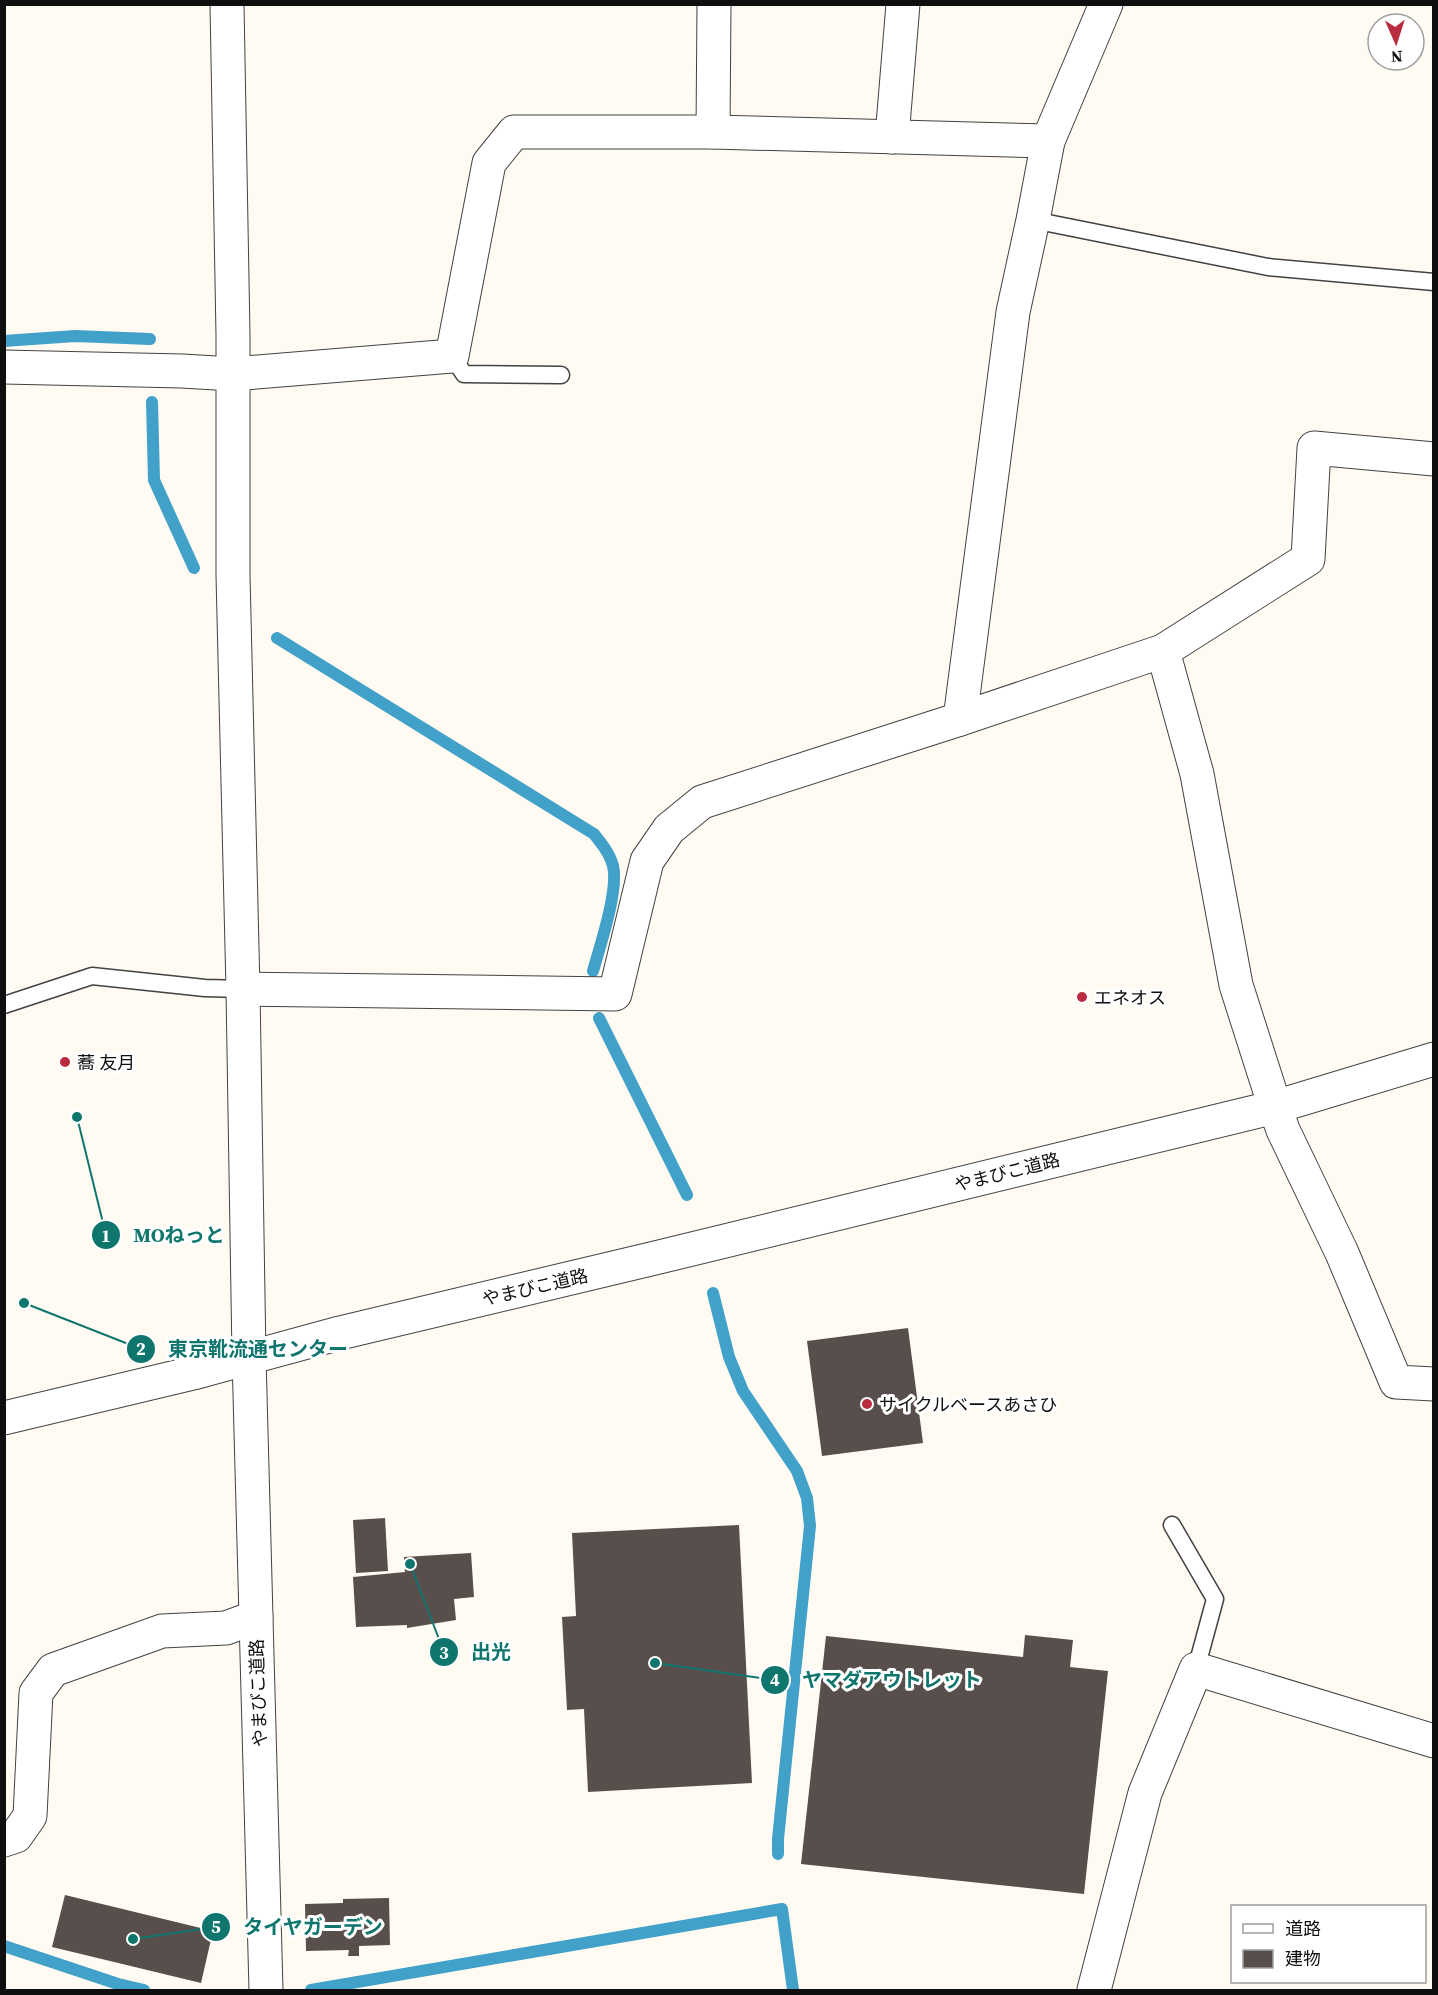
<svg xmlns="http://www.w3.org/2000/svg" width="1438" height="1995" font-family="'Source Serif 4','Noto Sans JP',serif">
	<rect width="100%" height="100%" fill="#fffbf2"/>
	<g fill="none" stroke-linecap="round" stroke-linejoin="round">
		<g stroke="#41a1c9" stroke-width="12">
			<path d="M 4,341 L 75,336 L 150,339"/>
			<path d="M 152,402 L 154,480 L 194,568"/>
			<path d="M 277,638 L 594,834 C 602,844 610,854 613,866 C 619,889 600,946 593,971"/>
			<path d="M 599,1018 L 687,1195"/>
			<path d="M 713,1293 L 729,1357 L 743,1391 L 797,1471 L 807,1498 L 810,1526 L 778,1839 L 778,1854"/>
			<path d="M 4,1946 L 118,1984 L 144,1990"/>
			<path d="M 311,1990 L 782,1909 L 793,1990"/>
		</g>
	</g>
	<g fill="#584f4c">
		<path d="M 908,1328 L 923,1443 L 822,1456 L 807,1341 Z"/>
		<path d="M 385,1518 L 388,1571 L 356,1573 L 353,1520 Z"/>
		<path d="M 739,1525 L 752,1783 L 588,1792 L 584,1709 L 567,1710 L 562,1617 L 576,1616 L 572,1533 Z"/>
		<path d="M 471,1553 L 474,1597 L 454,1599 L 456,1620 L 407,1628 L 407,1625 L 356,1627 L 353,1577 L 405,1572 L 404,1557 Z"/>
		<path d="M 1025,1635 L 1073,1640 L 1070,1667 L 1108,1671 L 1084,1894 L 801,1864 L 826,1636 L 1023,1657 Z"/>
		<path d="M 65,1895 L 213,1931 L 201,1983 L 52,1947 Z"/>
		<path d="M 389,1898 L 390,1945 L 359,1946 L 359,1956 L 348,1956 L 349,1950 L 306,1951 L 305,1904 L 343,1903 L 343,1899 Z"/>
	</g>
	<g fill="none" stroke-linecap="round" stroke-linejoin="round">
		<g stroke="#424242" stroke-width="19">
			<g id="service">
				<path d="M 1033,220 L 1268,267 L 1434,282"/>
				<path d="M 452,356 L 464,374 L 561,375"/>
				<path d="M 4,1005 L 92,976 L 205,988 L 243,989"/>
				<path d="M 1172,1525 L 1215,1599 L 1196,1669"/>
			</g>
		</g>
		<g stroke="#424242" stroke-width="35">
			<g id="minor">
				<path d="M 713,132 L 714,4"/>
				<path d="M 892,137 L 903,4"/>
				<path d="M 4,367 L 182,371 L 233,374 L 452,356 L 489,163 L 514,132 L 713,132 L 1048,141"/>
				<path d="M 1163,651 L 1197,774 L 1236,985 L 1275,1107 L 1283,1130 L 1342,1253 L 1396,1382 L 1434,1384"/>
				<path d="M 960,719 L 1013,312 L 1033,220 L 1048,141 L 1106,4"/>
				<path d="M 243,989 L 615,994 L 647,861 L 669,829 L 702,802 L 960,719 L 1163,651 L 1308,559 L 1314,448 L 1434,459"/>
				<path d="M 4,1840 L 16,1836 L 30,1816 L 36,1693 L 53,1670 L 162,1631 L 226,1628 L 256,1617"/>
				<path d="M 1094,1990 L 1145,1793 L 1196,1669 L 1434,1741"/>
			</g>
		</g>
		<g stroke="#424242" stroke-width="35">
			<g id="tertiary">
				<path d="M 227,4 L 233,335 L 233,575 L 243,989 L 249,1357 L 266,1990"/>
				<path d="M 4,1418 L 193,1373 L 340,1333 L 655,1258 L 1275,1107 L 1434,1059"/>
			</g>
		</g>
		<use href="#service" stroke="#fff" stroke-width="16"/>
		<use href="#minor" stroke="#fff" stroke-width="33"/>
		<use href="#tertiary" stroke="#fff" stroke-width="33"/>
	</g>
	<g fill="#bb2b40" stroke="#fff" stroke-width="2">
		<circle cx="1082" cy="997" r="6"/>
		<circle cx="65" cy="1062" r="6"/>
		<circle cx="867" cy="1404" r="6"/>
	</g>
	<g text-anchor="middle" dominant-baseline="central" stroke-width="6" stroke-linejoin="round" paint-order="stroke">
		<g font-size="18" fill="#0f0f0f" stroke="#fff" text-anchor="start">
			<text x="1094" y="997">エネオス</text>
			<text x="77" y="1062">蕎 友月</text>
			<text x="879" y="1404">サイクルベースあさひ</text>
		</g>
		<g font-size="18" fill="#0f0f0f" stroke="#fff">
			<text transform="translate(1007 1172) rotate(-14)">やまびこ道路</text>
			<text transform="translate(535 1287) rotate(-13)">やまびこ道路</text>
			<text transform="translate(258 1693) rotate(-92)">やまびこ道路</text>
		</g>
	</g>
	<path fill="none" stroke="#0f766e" stroke-width="2" d="M77 1117L106 1235M24 1303L141 1349M410 1564L444 1652M655 1663L775 1680M133 1939L216 1927"/>
	<g fill="#0f766e" stroke="#fff" stroke-width="2">
		<circle cx="77" cy="1117" r="6"/>
		<circle cx="24" cy="1303" r="6"/>
		<circle cx="410" cy="1564" r="6"/>
		<circle cx="655" cy="1663" r="6"/>
		<circle cx="133" cy="1939" r="6"/>
		<circle cx="106" cy="1235" r="15"/>
		<circle cx="141" cy="1349" r="15"/>
		<circle cx="444" cy="1652" r="15"/>
		<circle cx="775" cy="1680" r="15"/>
		<circle cx="216" cy="1927" r="15"/>
	</g>
	<g font-size="18" text-anchor="middle" font-weight="bold" fill="#fff">
		<text x="106" y="1242">1</text>
		<text x="141" y="1355">2</text>
		<text x="444" y="1659">3</text>
		<text x="775" y="1686">4</text>
		<text x="216" y="1933">5</text>
	</g>
	<g font-size="20" text-anchor="middle" font-weight="bold" fill="#0f766e" stroke="#fff" stroke-width="6" stroke-linejoin="round" paint-order="stroke">
		<text x="179" y="1242">MOねっと</text>
		<text x="258" y="1356">東京靴流通センター</text>
		<text x="491" y="1659">出光</text>
		<text x="892" y="1687">ヤマダアウトレット</text>
		<text x="313" y="1934">タイヤガーデン</text>
	</g>
	<rect width="1438" height="1995" fill="none" stroke="#0f0f0f" stroke-width="12"/>
	<rect x="1231" y="1905" width="195" height="78" fill="#ffffff" stroke="#9f9f9f" stroke-width="1.5"/>
	<rect x="1243" y="1924" width="30" height="9" fill="#ffffff" stroke="#9f9f9f" stroke-width="1.5"/>
	<text x="1285" y="1935" font-size="18" fill="#0f0f0f">道路</text>
	<rect x="1243" y="1950" width="30" height="18" fill="#584f4c" stroke="#9f9f9f" stroke-width="1.5"/>
	<text x="1285" y="1965" font-size="18" fill="#0f0f0f">建物</text>
	<g transform="translate(1396 42) rotate(177)"><circle r="28" fill="#ffffff" stroke="#9f9f9f" stroke-width="1.5"/>
	<path d="M0-4.5L10 22L0 15L-10 22Z" fill="#bb2b40"/>
	<text y="-9" font-size="16" font-weight="bold" text-anchor="middle" fill="#0f0f0f">N</text>
	</g>
</svg>
